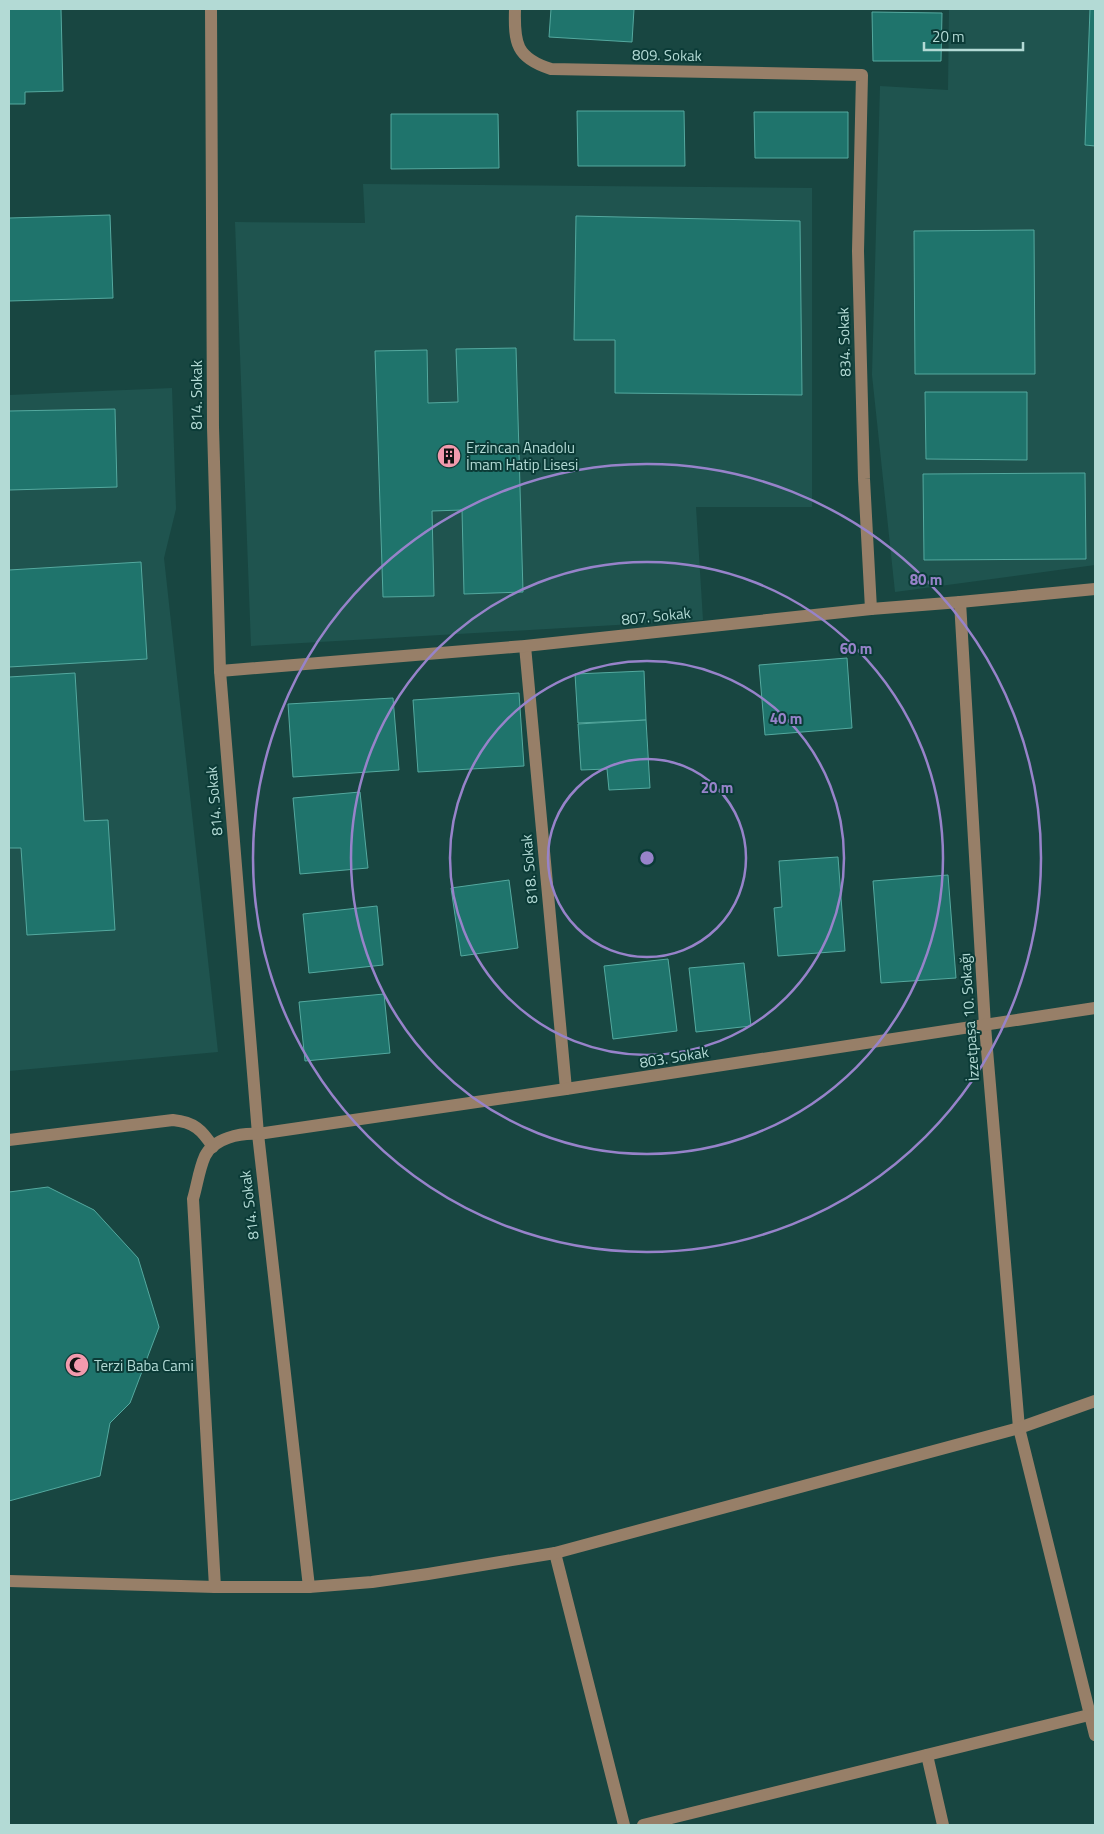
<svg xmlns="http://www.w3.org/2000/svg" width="1104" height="1834" font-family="'Titillium Web',sans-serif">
	<rect width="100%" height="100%" fill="#184641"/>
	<g fill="#1f544f">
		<path d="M 949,9 L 1095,9 L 1095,565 L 895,592 L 872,375 L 880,86 L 948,90 Z"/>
		<path d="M 363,184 L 812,188 L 812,507 L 696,507 L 703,620 L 251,646 L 235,222 L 365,223 Z"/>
		<path d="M 172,388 L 176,509 L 164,558 L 218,1052 L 9,1071 L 9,395 Z"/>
	</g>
	<g fill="#1f746c" stroke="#54a99f">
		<path d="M 9,9 L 61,9 L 63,91 L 25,92 L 25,104 L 9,104 Z"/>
		<path d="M 551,9 L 634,9 L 632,42 L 549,37 Z"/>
		<path d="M 1090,9 L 1095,9 L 1095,146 L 1085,145 Z"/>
		<path d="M 872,12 L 942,13 L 941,61 L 873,61 Z"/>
		<path d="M 577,111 L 684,111 L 685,166 L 578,166 Z"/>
		<path d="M 754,112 L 848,112 L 848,158 L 755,158 Z"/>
		<path d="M 391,114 L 498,114 L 499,168 L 391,169 Z"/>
		<path d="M 110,215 L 113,298 L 9,301 L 9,218 Z"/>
		<path d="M 576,216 L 800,221 L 802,395 L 615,393 L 615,340 L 574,340 Z"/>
		<path d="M 1034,230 L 1035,374 L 915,374 L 914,231 Z"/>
		<path d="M 516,348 L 523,592 L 464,594 L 462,510 L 432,511 L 434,596 L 383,597 L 375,351 L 427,350 L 428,403 L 458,402 L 456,349 Z"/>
		<path d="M 925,392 L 1027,392 L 1027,460 L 926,459 Z"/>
		<path d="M 115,409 L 117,487 L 9,490 L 9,411 Z"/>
		<path d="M 1085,473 L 1086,559 L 924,560 L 923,474 Z"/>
		<path d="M 141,562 L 147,659 L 9,667 L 9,570 Z"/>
		<path d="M 847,658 L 852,728 L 765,735 L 759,665 Z"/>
		<path d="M 644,671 L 646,720 L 578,723 L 575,674 Z"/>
		<path d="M 75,673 L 84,821 L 108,820 L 115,930 L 27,935 L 21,848 L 9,848 L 9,677 Z"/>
		<path d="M 519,693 L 524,766 L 418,772 L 413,700 Z"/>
		<path d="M 393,698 L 399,770 L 293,777 L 288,704 Z"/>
		<path d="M 646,720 L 650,788 L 609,790 L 607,769 L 581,770 L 578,724 Z"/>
		<path d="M 360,792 L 368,868 L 300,874 L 293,798 Z"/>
		<path d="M 838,857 L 845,951 L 778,956 L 774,908 L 782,907 L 779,861 Z"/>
		<path d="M 948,875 L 956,978 L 881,983 L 873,881 Z"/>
		<path d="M 509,880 L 518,948 L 461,956 L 451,888 Z"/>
		<path d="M 377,906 L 383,965 L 309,973 L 303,914 Z"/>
		<path d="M 668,959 L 677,1031 L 613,1039 L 604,966 Z"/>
		<path d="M 744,963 L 751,1026 L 696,1032 L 689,968 Z"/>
		<path d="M 384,994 L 390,1053 L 305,1061 L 299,1002 Z"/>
		<path d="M 48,1187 L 94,1210 L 138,1258 L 159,1327 L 130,1403 L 110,1423 L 100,1476 L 9,1501 L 9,1192 Z"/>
	</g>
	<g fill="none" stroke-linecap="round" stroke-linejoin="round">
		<g stroke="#977f68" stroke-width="12">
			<path d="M 211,9 L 213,427 L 220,671 L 258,1134 L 309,1587"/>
			<path d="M 515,9 C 514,43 516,58 551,69 L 862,75 L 858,251 L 864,479 L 871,609"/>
			<path d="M 960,602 L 985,1026 L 1019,1428 L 1095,1735"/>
			<path d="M 525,646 L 566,1089"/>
			<path d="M 220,671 L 525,646 L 871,609 L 960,602 L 1095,589"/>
			<path d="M 9,1140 L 173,1120 C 194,1122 202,1130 213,1147"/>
			<path d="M 555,1553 L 624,1825"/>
			<path d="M 9,1581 L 215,1587 L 309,1587 L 372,1582 L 428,1574 L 555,1553 L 1019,1428 L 1095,1401"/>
			<path d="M 215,1587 L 193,1199 C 197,1186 199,1169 205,1156 C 214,1138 240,1133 258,1134 L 566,1089 L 1095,1008"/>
			<path d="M 927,1755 L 943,1825"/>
			<path d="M 643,1825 L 1089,1715"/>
		</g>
	</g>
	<g fill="none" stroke="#9783ca" stroke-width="2.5">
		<circle cx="647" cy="858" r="99"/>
		<circle cx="647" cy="858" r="197"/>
		<circle cx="647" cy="858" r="296"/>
		<circle cx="647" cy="858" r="394"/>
	</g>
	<defs>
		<g id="building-disc" transform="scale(1.25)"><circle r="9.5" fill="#f29aad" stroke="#0b3b37"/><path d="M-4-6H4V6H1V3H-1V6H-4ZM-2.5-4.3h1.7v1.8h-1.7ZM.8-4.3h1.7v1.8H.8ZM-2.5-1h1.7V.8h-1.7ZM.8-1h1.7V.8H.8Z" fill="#111"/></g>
		<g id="mosque-disc" transform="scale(1.25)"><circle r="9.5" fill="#f29aad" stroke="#0b3b37"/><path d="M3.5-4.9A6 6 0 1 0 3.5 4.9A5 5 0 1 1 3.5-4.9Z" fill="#111"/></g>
	</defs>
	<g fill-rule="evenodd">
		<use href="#building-disc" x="449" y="456"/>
		<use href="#mosque-disc" x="77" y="1365"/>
	</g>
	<g text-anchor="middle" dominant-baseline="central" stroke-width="4" stroke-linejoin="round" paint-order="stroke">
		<g font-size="15" fill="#b3dad5" stroke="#0b3b37">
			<text transform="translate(667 55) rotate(1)">809. Sokak</text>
			<text transform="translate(844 342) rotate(-92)">834. Sokak</text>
			<text transform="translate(196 395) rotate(-90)">814. Sokak</text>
			<text transform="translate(656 616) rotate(-6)">807. Sokak</text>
			<text transform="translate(214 801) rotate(-95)">814. Sokak</text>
			<text transform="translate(529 869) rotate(-95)">818. Sokak</text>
			<text transform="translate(969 1017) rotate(-94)">İzzetpaşa 10. Sokağı</text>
			<text transform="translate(674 1057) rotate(-9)">803. Sokak</text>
			<text transform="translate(249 1205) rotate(-97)">814. Sokak</text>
		</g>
		<g font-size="15" fill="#b3dad5" stroke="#0b3b37" text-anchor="start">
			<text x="466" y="447">Erzincan Anadolu<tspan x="466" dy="17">İmam Hatip Lisesi</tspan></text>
			<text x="94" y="1365">Terzi Baba Cami</text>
		</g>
	</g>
	<circle cx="647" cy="858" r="8" fill="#9783ca" stroke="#0b3b37" stroke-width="2.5"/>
	<g font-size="15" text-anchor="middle" font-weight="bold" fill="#9783ca" stroke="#0b3b37" stroke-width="4" stroke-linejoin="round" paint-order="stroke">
		<text x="926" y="585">80 m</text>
		<text x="856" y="654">60 m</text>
		<text x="786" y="724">40 m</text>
		<text x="717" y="793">20 m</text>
	</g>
	<rect width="1104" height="1834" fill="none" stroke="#b3dad5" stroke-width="20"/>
	<path d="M924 42v8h99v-8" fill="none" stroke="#b3dad5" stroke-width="2.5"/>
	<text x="932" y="42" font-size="15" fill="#b3dad5" stroke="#0b3b37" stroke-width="4" paint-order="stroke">20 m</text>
</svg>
